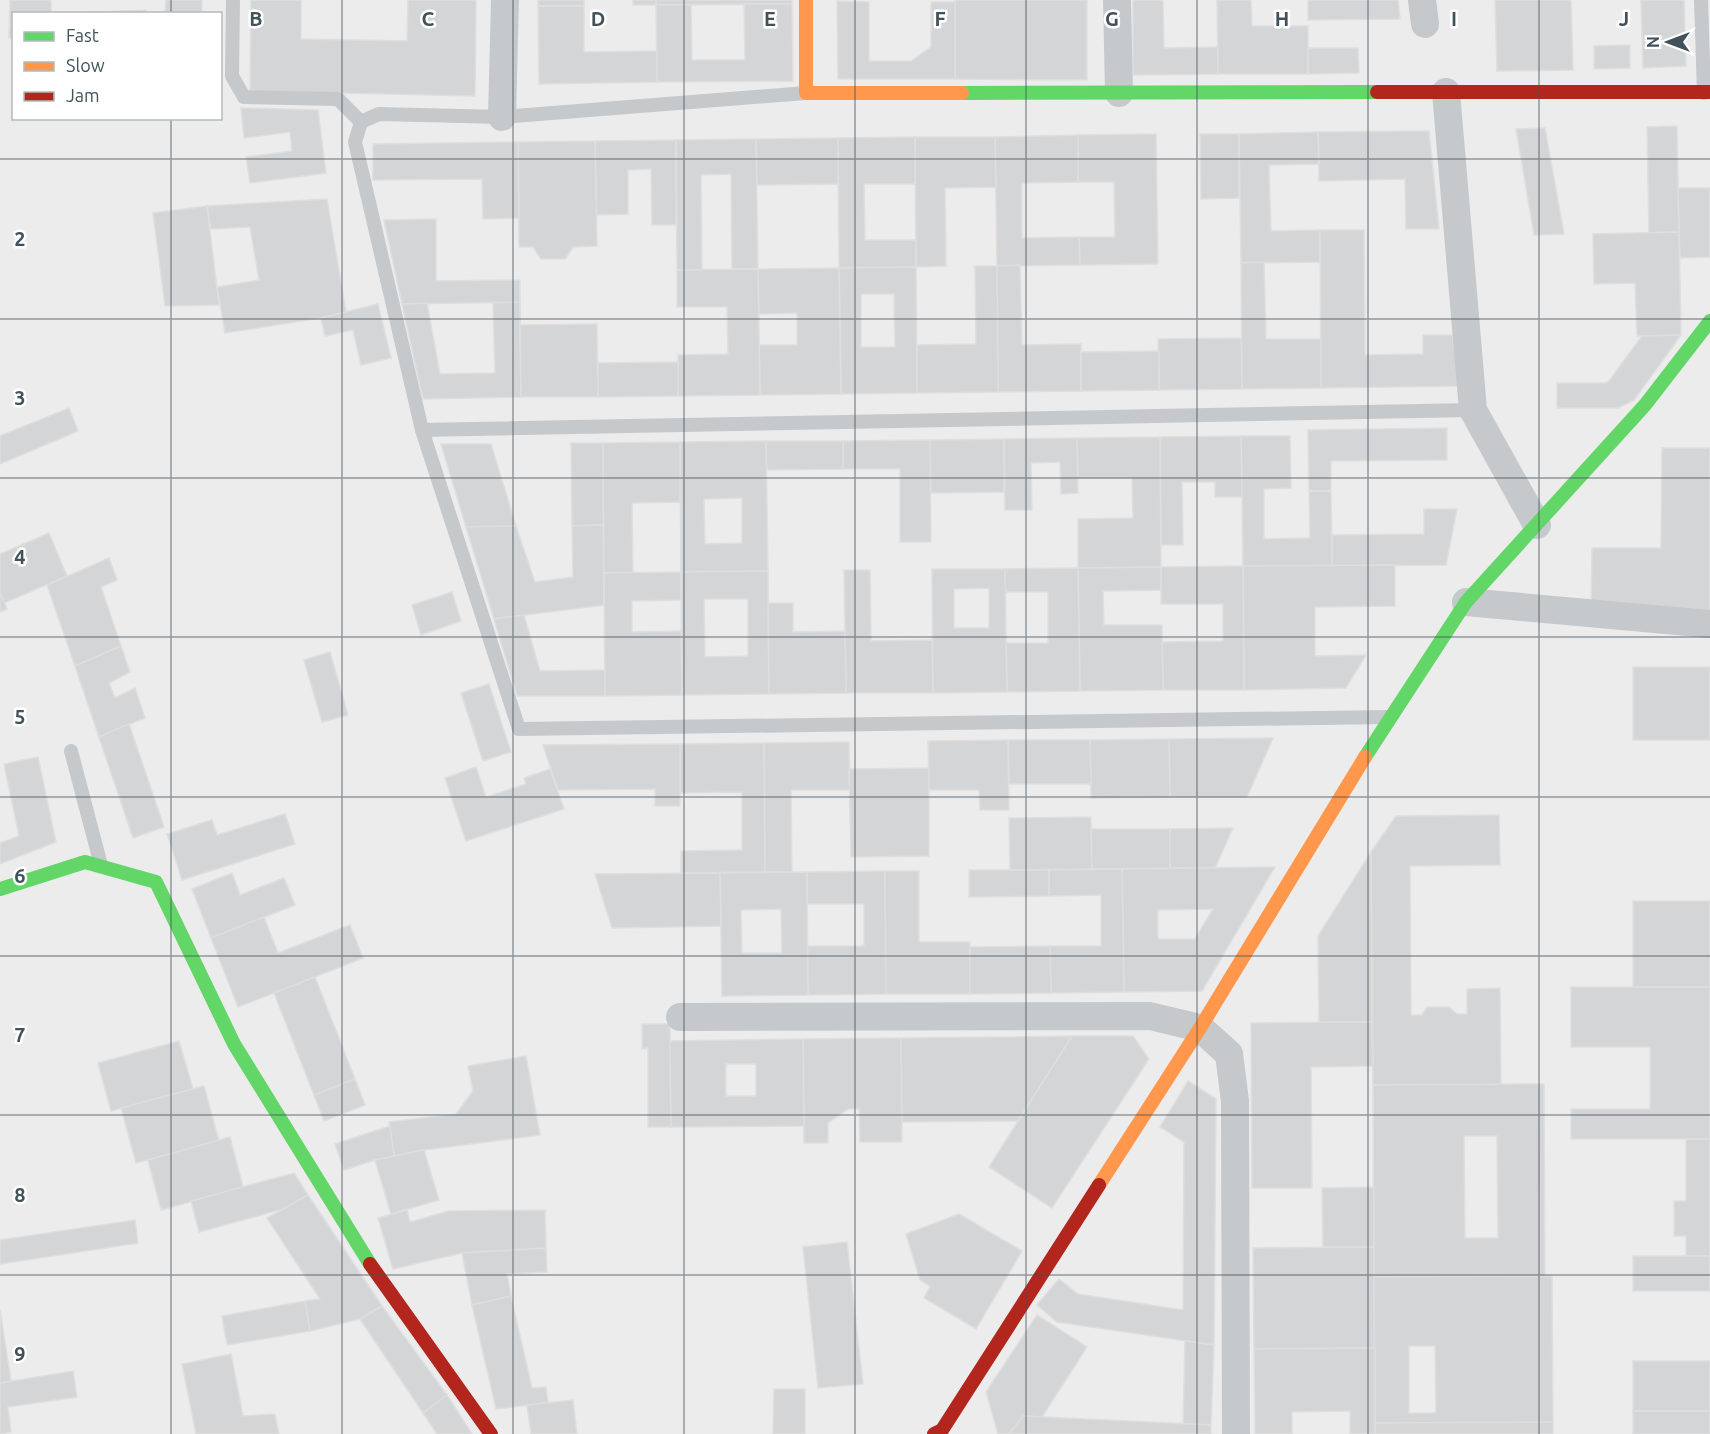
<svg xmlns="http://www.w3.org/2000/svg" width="1710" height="1434" font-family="Ubuntu,sans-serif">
	<rect width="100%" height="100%" fill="#edecec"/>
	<g fill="#d4d5d7" stroke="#dededf" stroke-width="1.5" fill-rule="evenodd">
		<path d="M 10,0 L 51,0 L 51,14 L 14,14 L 14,38 L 9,38 Z"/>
		<path d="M 166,0 L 202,0 L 202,14 L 165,14 Z"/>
		<path d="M 251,0 L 301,0 L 301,39 L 407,41 L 408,0 L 476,0 L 475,96 L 250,91 Z"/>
		<rect x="538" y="0" width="46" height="6"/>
		<rect x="633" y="0" width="23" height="5"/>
		<path d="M 656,0 L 792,0 L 792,4 L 656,5 Z"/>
		<path d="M 955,0 L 1087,0 L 1087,80 L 955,79 Z"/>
		<path d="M 1133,0 L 1163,0 L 1164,48 L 1218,47 L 1218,74 L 1133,75 Z"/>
		<path d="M 1217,0 L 1251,0 L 1252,26 L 1308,26 L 1308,74 L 1218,74 Z"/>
		<path d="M 1308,0 L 1398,0 L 1400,19 L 1308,20 Z"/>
		<path d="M 1495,0 L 1571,0 L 1573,70 L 1497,71 Z"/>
		<path d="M 1641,0 L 1684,0 L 1686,66 L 1643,68 Z"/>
		<path d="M 837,1 L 869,2 L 869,61 L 911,61 L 931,47 L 931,2 L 955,2 L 955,79 L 838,79 Z"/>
		<path d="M 744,4 L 792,4 L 793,81 L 657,82 L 656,5 L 691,5 L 692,60 L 745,60 Z"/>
		<path d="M 538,6 L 584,6 L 584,52 L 657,51 L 657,82 L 539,84 Z"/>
		<path d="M 146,10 L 146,14 L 59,14 Z"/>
		<path d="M 1630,45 L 1630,68 L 1594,69 L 1594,46 Z"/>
		<path d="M 1308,48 L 1358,48 L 1359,73 L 1308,74 Z"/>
		<path d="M 241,108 L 318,110 L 326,173 L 250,183 L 246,157 L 292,151 L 290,132 L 244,138 Z"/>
		<path d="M 1677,126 L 1679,232 L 1649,233 L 1647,127 Z"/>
		<path d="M 1545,128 L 1564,234 L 1534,235 L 1516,129 Z"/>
		<path d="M 1429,131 L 1439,229 L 1406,229 L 1405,179 L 1319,181 L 1318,132 Z"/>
		<path d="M 1318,132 L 1319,164 L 1269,165 L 1271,231 L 1320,230 L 1320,262 L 1241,263 L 1239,134 Z"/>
		<path d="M 1156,134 L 1158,264 L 1080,265 L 1079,237 L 1115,237 L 1114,182 L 1078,182 L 1078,135 Z"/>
		<path d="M 1200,134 L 1239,134 L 1239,198 L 1201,199 Z"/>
		<path d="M 1078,135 L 1078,182 L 1022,183 L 1022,238 L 1079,237 L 1080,265 L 997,266 L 995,137 Z"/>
		<path d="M 915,137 L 995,137 L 996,187 L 945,188 L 946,266 L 916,267 Z"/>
		<path d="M 915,137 L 915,184 L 864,184 L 865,240 L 916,240 L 916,267 L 839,268 L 838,138 Z"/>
		<path d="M 838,138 L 838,184 L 757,185 L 756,139 Z"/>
		<path d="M 756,139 L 758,269 L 732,269 L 731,174 L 701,175 L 702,270 L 677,270 L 676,140 Z"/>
		<path d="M 676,140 L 676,225 L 652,225 L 651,169 L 628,170 L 628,214 L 596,215 L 595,141 Z"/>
		<path d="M 595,141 L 597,246 L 573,247 L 565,259 L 541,259 L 533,247 L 519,247 L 518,142 Z"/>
		<path d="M 518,142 L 519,218 L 483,219 L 482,179 L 373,180 L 373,144 Z"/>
		<path d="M 1678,188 L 1710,188 L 1710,257 L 1680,258 Z"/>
		<path d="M 327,199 L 346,312 L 321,318 L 225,333 L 217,287 L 259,280 L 250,227 L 211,229 L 207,206 Z"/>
		<path d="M 207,206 L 219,305 L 165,306 L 153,213 Z"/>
		<path d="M 436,219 L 436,281 L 520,280 L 520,302 L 402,304 L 384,220 Z"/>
		<path d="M 1320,230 L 1364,230 L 1365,355 L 1423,354 L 1423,335 L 1452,335 L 1462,386 L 1321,388 Z"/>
		<path d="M 1679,232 L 1681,335 L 1637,336 L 1635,283 L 1594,284 L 1593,234 Z"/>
		<path d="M 1264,262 L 1266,339 L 1321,339 L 1321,388 L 1242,389 L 1241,263 Z"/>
		<path d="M 1020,265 L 1022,345 L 1081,344 L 1081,391 L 998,392 L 997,266 Z"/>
		<path d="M 975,266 L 997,266 L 998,392 L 917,393 L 917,345 L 976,344 Z"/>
		<path d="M 916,267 L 917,393 L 841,394 L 839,268 ZM 861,294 L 894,294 L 895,347 L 861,347 Z"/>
		<path d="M 839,268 L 841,394 L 760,395 L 759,345 L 797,345 L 797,313 L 759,314 L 758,269 Z"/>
		<path d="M 758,269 L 760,395 L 678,396 L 678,355 L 728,354 L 727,307 L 677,307 L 677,270 Z"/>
		<path d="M 520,302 L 521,397 L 423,399 L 402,304 L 427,303 L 440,374 L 495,373 L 493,303 Z"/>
		<path d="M 378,304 L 391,358 L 361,365 L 353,330 L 325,336 L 321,318 Z"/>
		<path d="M 597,324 L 598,397 L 521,397 L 520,325 Z"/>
		<path d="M 1681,335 L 1634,400 L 1618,408 L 1557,408 L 1557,383 L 1605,383 L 1609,381 L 1642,336 Z"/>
		<path d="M 1241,338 L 1242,389 L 1159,390 L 1158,339 Z"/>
		<path d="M 1159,351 L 1159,390 L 1081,391 L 1081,352 Z"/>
		<path d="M 678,362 L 678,396 L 598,397 L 598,363 Z"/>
		<path d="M 69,408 L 78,431 L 0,464 L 0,436 Z"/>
		<path d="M 1447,428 L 1447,460 L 1331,461 L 1331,491 L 1309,491 L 1308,430 Z"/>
		<path d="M 1241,436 L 1290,436 L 1291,488 L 1264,489 L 1264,539 L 1310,538 L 1309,491 L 1331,491 L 1332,566 L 1243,566 Z"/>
		<path d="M 1241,436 L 1242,497 L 1215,497 L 1215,482 L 1182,482 L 1183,545 L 1161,545 L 1160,437 Z"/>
		<path d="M 1160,437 L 1161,567 L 1078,568 L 1078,519 L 1133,518 L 1132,478 L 1078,478 L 1077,438 Z"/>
		<path d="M 1077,438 L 1078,493 L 1061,494 L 1060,462 L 1031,463 L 1032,510 L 1005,510 L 1004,439 Z"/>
		<path d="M 1004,439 L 1004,492 L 931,493 L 930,440 Z"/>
		<path d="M 930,440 L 931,542 L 900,542 L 900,469 L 843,469 L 843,441 Z"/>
		<path d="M 766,441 L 768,571 L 681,572 L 680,442 ZM 742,498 L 742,543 L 705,544 L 704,499 Z"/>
		<path d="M 766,441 L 843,441 L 843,469 L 767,470 Z"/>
		<path d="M 680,442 L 680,502 L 632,503 L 633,572 L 604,573 L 603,443 Z"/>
		<path d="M 571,443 L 603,443 L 603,525 L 572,526 Z"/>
		<path d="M 441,444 L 491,444 L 516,526 L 466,527 Z"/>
		<path d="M 1662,448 L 1710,448 L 1710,613 L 1591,612 L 1592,548 L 1661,548 Z"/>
		<path d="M 1424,509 L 1457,509 L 1446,565 L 1332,566 L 1332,535 L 1424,534 Z"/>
		<path d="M 603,525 L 604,605 L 494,619 L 466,527 L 516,526 L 535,582 L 573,577 L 572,526 Z"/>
		<path d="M 49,533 L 67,576 L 4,603 L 0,592 L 0,554 Z"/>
		<path d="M 109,558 L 117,580 L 101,587 L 121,646 L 75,666 L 47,585 Z"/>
		<path d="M 1395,565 L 1395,606 L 1315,607 L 1315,656 L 1366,655 L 1346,688 L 1244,690 L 1243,566 Z"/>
		<path d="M 1243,566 L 1244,690 L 1163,690 L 1162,642 L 1223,641 L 1223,604 L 1161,604 L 1161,567 Z"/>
		<path d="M 1161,567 L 1161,590 L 1103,591 L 1104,625 L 1162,625 L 1163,690 L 1080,691 L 1078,568 Z"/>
		<path d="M 1078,568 L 1080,691 L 1007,692 L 1006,643 L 1048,643 L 1048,592 L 1005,592 L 1005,569 Z"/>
		<path d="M 932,569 L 1005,569 L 1007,692 L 933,693 ZM 989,588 L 989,628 L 954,628 L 954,589 Z"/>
		<path d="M 844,570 L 870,570 L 871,641 L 932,640 L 933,693 L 846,693 Z"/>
		<path d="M 768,571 L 769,694 L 682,695 L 681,572 ZM 704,599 L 748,599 L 748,656 L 705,657 Z"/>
		<path d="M 681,572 L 681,600 L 632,601 L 632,632 L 681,631 L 682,695 L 605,696 L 604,573 Z"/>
		<path d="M 0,592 L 7,609 L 0,612 Z"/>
		<path d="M 452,592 L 461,621 L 421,635 L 412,605 Z"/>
		<path d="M 768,603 L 793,603 L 793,632 L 845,631 L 846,693 L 769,694 Z"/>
		<path d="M 524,615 L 540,671 L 605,670 L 605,696 L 517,696 L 494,619 Z"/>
		<path d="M 121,646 L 130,672 L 109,683 L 115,698 L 135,688 L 145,718 L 99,737 L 75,666 Z"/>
		<path d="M 330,652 L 348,715 L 322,722 L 304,660 Z"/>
		<rect x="1633" y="667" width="77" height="73"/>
		<path d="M 489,684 L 511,752 L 483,761 L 461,693 Z"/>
		<path d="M 129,724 L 164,827 L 133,838 L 99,737 Z"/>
		<path d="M 1273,738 L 1247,797 L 1170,797 L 1169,739 Z"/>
		<path d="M 1169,739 L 1170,797 L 1091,798 L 1090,740 Z"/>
		<path d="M 1008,740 L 1090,740 L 1091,784 L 1009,784 Z"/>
		<path d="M 1008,740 L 1009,810 L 980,810 L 979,790 L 929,790 L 928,741 Z"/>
		<path d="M 849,742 L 850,790 L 791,790 L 792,872 L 765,872 L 764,743 Z"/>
		<path d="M 764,743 L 765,872 L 681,873 L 681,851 L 742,850 L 742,792 L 680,793 L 680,744 Z"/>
		<path d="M 680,744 L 680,806 L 655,806 L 655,789 L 558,790 L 543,745 Z"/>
		<path d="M 38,757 L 56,842 L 0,864 L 0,843 L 19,836 L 4,764 Z"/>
		<path d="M 476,767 L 486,797 L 526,784 L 524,778 L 550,769 L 564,809 L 466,841 L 445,778 Z"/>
		<path d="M 929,768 L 929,856 L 851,857 L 849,769 Z"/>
		<path d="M 285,814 L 295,844 L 182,880 L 167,834 L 212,820 L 217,835 Z"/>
		<path d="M 1499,815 L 1500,865 L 1410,866 L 1411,1015 L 1422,1015 L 1427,1007 L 1449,1007 L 1457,1014 L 1467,1014 L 1467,989 L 1500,988 L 1501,1085 L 1373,1085 L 1371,852 L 1396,816 Z"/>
		<path d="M 1091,817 L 1092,869 L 1010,870 L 1009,818 Z"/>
		<path d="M 1233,828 L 1215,868 L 1170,868 L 1170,829 Z"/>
		<path d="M 1091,829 L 1170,829 L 1170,868 L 1092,869 Z"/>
		<path d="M 1371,852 L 1372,1022 L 1319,1022 L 1318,936 Z"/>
		<path d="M 1275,867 L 1202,991 L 1124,992 L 1122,869 ZM 1213,909 L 1195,939 L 1158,939 L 1158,910 Z"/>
		<path d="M 1122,869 L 1124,992 L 1051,993 L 1050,946 L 1101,946 L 1101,895 L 1049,896 L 1049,870 Z"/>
		<path d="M 969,870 L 1049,870 L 1049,896 L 969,897 Z"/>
		<path d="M 885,871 L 886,994 L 808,995 L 807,946 L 864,946 L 864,904 L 807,904 L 807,872 Z"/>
		<path d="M 885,871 L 919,871 L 919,942 L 970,942 L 970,994 L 886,994 Z"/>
		<path d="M 807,872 L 808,995 L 722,996 L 720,873 ZM 781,909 L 782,953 L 742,953 L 741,910 Z"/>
		<path d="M 232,873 L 240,895 L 284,878 L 295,905 L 211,938 L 192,889 Z"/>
		<path d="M 720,873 L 721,926 L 612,928 L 595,874 Z"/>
		<rect x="1633" y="901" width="77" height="86"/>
		<path d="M 264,917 L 278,953 L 350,925 L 363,958 L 238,1007 L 211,938 Z"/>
		<path d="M 1050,946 L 1051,993 L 970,994 L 970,947 Z"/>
		<path d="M 315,977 L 355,1079 L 314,1095 L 274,993 Z"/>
		<path d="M 1571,987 L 1710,987 L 1710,1139 L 1571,1139 L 1571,1109 L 1650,1109 L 1650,1047 L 1571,1047 Z"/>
		<path d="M 1372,1022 L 1373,1066 L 1311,1067 L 1312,1188 L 1252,1188 L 1251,1023 Z"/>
		<path d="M 642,1024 L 670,1024 L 671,1127 L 648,1127 L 648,1048 L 642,1049 Z"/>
		<path d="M 1072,1036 L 1018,1121 L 902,1122 L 901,1038 Z"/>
		<path d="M 1072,1036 L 1133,1036 L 1149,1059 L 1052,1208 L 989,1167 Z"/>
		<path d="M 901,1038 L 902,1142 L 860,1142 L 859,1109 L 848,1109 L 828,1123 L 828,1143 L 804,1143 L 803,1039 Z"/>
		<path d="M 803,1039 L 804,1126 L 671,1127 L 670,1041 ZM 726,1064 L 756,1064 L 756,1096 L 726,1096 Z"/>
		<path d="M 179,1041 L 193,1089 L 111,1111 L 98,1063 Z"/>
		<path d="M 526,1056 L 540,1135 L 424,1150 L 394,1156 L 389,1122 L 456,1114 L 473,1091 L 468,1066 Z"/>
		<path d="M 355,1079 L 365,1105 L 324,1121 L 314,1095 Z"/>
		<path d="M 1188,1081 L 1216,1099 L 1214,1345 L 1057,1322 L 1037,1305 L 1059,1279 L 1078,1294 L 1183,1310 L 1184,1142 L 1160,1127 Z"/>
		<path d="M 1544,1084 L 1545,1276 L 1374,1277 L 1373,1085 ZM 1464,1136 L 1497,1136 L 1498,1238 L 1465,1238 Z"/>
		<path d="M 204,1086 L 219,1141 L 136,1163 L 121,1108 Z"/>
		<path d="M 390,1126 L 394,1156 L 375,1160 L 344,1170 L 335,1144 Z"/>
		<path d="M 230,1137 L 243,1187 L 161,1210 L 148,1160 Z"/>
		<path d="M 1686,1139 L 1710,1139 L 1710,1256 L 1686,1256 L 1686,1236 L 1674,1236 L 1674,1201 L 1686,1201 Z"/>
		<path d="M 424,1150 L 439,1200 L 391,1214 L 375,1160 Z"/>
		<path d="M 294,1173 L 308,1195 L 283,1209 L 199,1232 L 191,1201 Z"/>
		<path d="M 1374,1187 L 1374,1247 L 1323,1247 L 1322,1188 Z"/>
		<path d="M 308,1195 L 382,1306 L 360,1319 L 310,1331 L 305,1301 L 320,1299 L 267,1218 Z"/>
		<path d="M 407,1210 L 410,1222 L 449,1211 L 545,1210 L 546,1248 L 462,1253 L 393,1269 L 378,1218 Z"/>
		<path d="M 959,1214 L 1022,1251 L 976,1329 L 924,1298 L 930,1286 L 920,1280 L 906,1234 Z"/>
		<path d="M 135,1220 L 138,1243 L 0,1264 L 0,1240 Z"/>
		<path d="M 847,1242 L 863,1384 L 818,1388 L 803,1247 Z"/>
		<path d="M 1374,1247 L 1375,1348 L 1254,1349 L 1253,1248 Z"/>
		<path d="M 546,1248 L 547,1272 L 507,1274 L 511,1296 L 472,1305 L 462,1253 Z"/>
		<rect x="1633" y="1256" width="77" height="35"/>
		<path d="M 1545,1276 L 1552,1276 L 1553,1422 L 1375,1423 L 1374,1277 ZM 1409,1346 L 1435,1346 L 1436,1413 L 1409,1413 Z"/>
		<path d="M 511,1296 L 532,1388 L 546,1387 L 548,1403 L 496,1409 L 472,1305 Z"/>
		<path d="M 305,1301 L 310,1331 L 227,1345 L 222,1316 Z"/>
		<path d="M 382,1306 L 447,1395 L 423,1413 L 360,1319 Z"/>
		<path d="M 0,1310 L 11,1381 L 0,1383 Z"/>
		<path d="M 1037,1315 L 1087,1347 L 1042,1417 L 1023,1416 L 1009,1434 L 998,1434 L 986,1392 Z"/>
		<path d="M 1185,1341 L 1214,1345 L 1211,1425 L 1183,1424 Z"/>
		<path d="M 1375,1348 L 1375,1434 L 1350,1434 L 1350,1411 L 1292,1412 L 1292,1434 L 1255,1434 L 1254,1349 Z"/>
		<path d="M 231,1354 L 243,1416 L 275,1414 L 279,1434 L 196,1434 L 182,1364 Z"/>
		<rect x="1633" y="1361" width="77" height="50"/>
		<path d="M 73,1371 L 77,1397 L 8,1407 L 11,1432 L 0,1434 L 0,1383 Z"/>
		<path d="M 774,1389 L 805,1389 L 805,1434 L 773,1434 Z"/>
		<path d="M 447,1395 L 472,1434 L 437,1434 L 423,1413 Z"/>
		<path d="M 573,1400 L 577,1434 L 531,1434 L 527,1405 Z"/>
		<rect x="1633" y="1411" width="77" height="23"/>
		<path d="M 1023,1416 L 1211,1425 L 1211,1434 L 1009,1434 Z"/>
		<path d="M 1553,1422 L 1553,1434 L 1375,1434 L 1375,1423 Z"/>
	</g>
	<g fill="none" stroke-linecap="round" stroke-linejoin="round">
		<g stroke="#c5c9cc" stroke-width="14">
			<path d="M 233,0 L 232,76 L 244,97 L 338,99 L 361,122"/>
			<path d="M 1701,0 L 1704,93"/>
			<path d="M 806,93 L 502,117 L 379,114 L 361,122 L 355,142 L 422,430 L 519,729 L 1388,717"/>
			<path d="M 422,430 L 1473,410"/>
			<path d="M 71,751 L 101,865"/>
		</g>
		<g stroke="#c5c9cc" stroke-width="28">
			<path d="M 1117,0 L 1119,93"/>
			<path d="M 1422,0 L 1425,24"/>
			<path d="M 1446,92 L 1473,410 L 1537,525"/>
			<path d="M 502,117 L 505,0"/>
			<path d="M 1466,602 L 1710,624"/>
			<path d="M 680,1017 L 1150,1016 L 1200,1028 L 1229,1054 L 1235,1101 L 1236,1434"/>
		</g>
		<g stroke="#63d668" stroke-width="14">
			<path d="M 962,93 L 1377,92"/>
			<path d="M 1365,757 L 1466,602 L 1645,405 L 1710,321"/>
			<path d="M 0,889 L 85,862 L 156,882 L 234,1044 L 370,1264"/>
		</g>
		<g stroke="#ff974d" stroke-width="14">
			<path d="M 806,0 L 806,93 L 962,93"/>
			<path d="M 1099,1185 L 1200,1028 L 1365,757"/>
		</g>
		<g stroke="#b3261e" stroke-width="14">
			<path d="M 1377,92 L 1710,92"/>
			<path d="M 370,1264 L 491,1434"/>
			<path d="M 934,1434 L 942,1430 L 1099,1185"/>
		</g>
	</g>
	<path fill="none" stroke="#42525a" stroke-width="1.5" stroke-opacity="0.55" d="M 171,0 L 171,14M 342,0 L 342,1434M 513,0 L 513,1434M 684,0 L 684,1434M 855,0 L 855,1434M 1026,0 L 1026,1434M 1197,0 L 1197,1434M 1368,0 L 1368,1434M 1539,0 L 1539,1434M 171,118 L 171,1434M 0,159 L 1710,159M 0,319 L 1710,319M 0,478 L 1710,478M 0,637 L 1710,637M 0,797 L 1710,797M 0,956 L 1710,956M 0,1115 L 1710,1115M 0,1275 L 1710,1275"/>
	<g font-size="20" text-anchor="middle" font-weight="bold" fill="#42525a" stroke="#fff" stroke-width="5" stroke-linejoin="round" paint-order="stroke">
		<text x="256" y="26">B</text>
		<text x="428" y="26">C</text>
		<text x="598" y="26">D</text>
		<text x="770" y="26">E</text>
		<text x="940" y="26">F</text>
		<text x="1112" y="26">G</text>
		<text x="1282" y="26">H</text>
		<text x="1454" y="26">I</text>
		<text x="1624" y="26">J</text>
		<text x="20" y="246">2</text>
		<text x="20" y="405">3</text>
		<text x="20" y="564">4</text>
		<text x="20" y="724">5</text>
		<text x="20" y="883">6</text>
		<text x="20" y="1042">7</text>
		<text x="20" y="1202">8</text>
		<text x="20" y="1361">9</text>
	</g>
	<rect x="12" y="12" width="210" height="108" fill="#ffffff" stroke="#b3babd" stroke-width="1.5"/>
	<rect x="24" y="32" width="30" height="9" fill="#63d668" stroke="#b3babd" stroke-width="1.5"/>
	<text x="66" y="42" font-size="18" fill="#42525a">Fast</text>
	<rect x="24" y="62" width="30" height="9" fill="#ff974d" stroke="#b3babd" stroke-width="1.5"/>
	<text x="66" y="72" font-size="18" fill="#42525a">Slow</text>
	<rect x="24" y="92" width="30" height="9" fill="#b3261e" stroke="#b3babd" stroke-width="1.5"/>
	<text x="66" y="102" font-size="18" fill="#42525a">Jam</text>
	<g transform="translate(1668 42) rotate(270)" stroke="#ffffff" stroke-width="4.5" paint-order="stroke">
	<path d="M0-4.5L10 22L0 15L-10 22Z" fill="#42525a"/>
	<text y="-9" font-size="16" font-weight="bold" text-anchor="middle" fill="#42525a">N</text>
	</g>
</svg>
